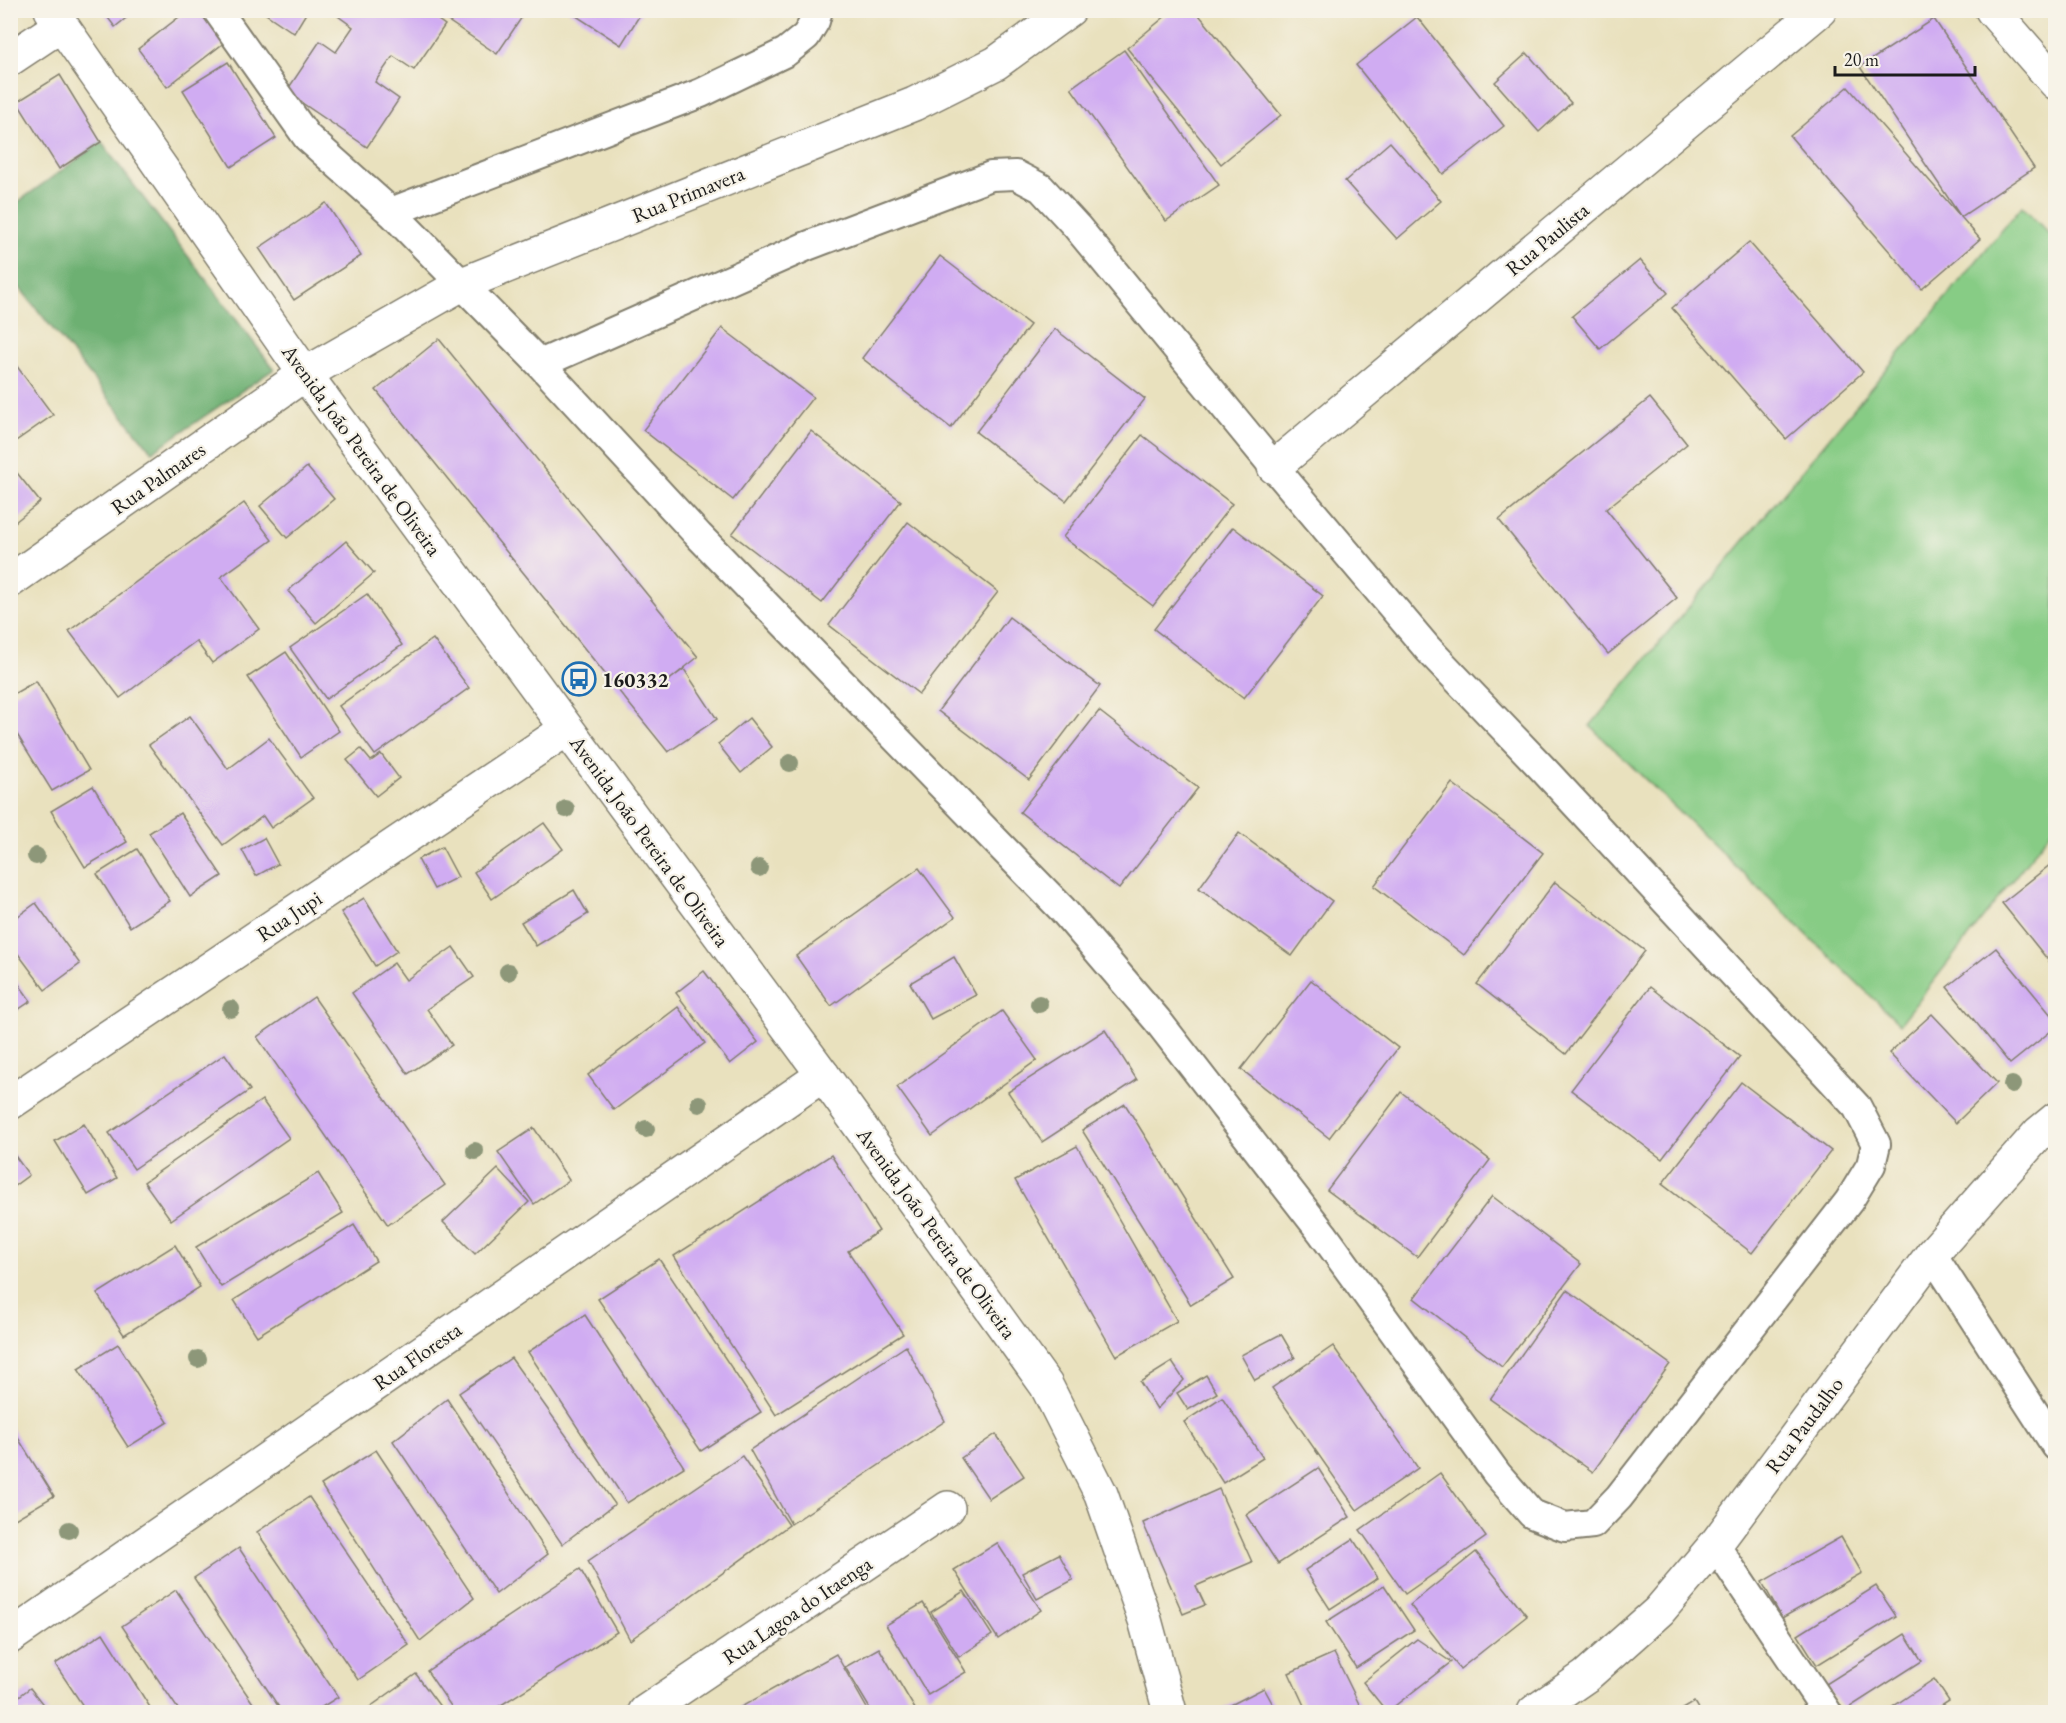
<svg xmlns="http://www.w3.org/2000/svg" width="2066" height="1723" font-family="'EB Garamond',serif">
	<rect width="100%" height="100%" fill="#f7f3e8"/>
	<filter id="ink" filterUnits="userSpaceOnUse"><feTurbulence type="fractalNoise" baseFrequency=".0167" numOctaves="2"/><feDisplacementMap in="SourceGraphic" scale="12" xChannelSelector="R" yChannelSelector="G"/><feConvolveMatrix kernelMatrix="1 2 1 2 8 2 1 2 1" color-interpolation-filters="sRGB"/></filter>
	<filter id="wash" filterUnits="userSpaceOnUse"><feTurbulence type="fractalNoise" baseFrequency=".008" numOctaves="4" result="noise"/><feDisplacementMap in="SourceGraphic" scale="24" xChannelSelector="R" yChannelSelector="G"/><feGaussianBlur stdDeviation="1.35" result="paint"/><feColorMatrix in="noise" values="0 0 0 0 0 0 0 0 0 0 0 0 0 0 0 0 0 1.4 0 .05"/><feComposite in="paint" operator="in"/></filter>
	<g filter="url(#wash)">
		<rect width="100%" height="100%" fill="#e9e1be"/>
		<path fill="#87cc85" stroke="#527450" stroke-width="1.5" d="M 2022,206 L 2055,240 L 2055,826 L 1900,1024 L 1590,726 Z"/>
		<path fill="#6db072" stroke="#446647" stroke-width="1.5" d="M 101,142 L 274,369 L 152,452 L 11,277 L 11,207 Z"/>
		<g id="blocks">
			<g fill="#d0acf2">
				<path d="M 102,10 L 136,10 L 115,27 Z"/>
				<path d="M 188,10 L 200,10 L 225,42 L 167,87 L 138,49 Z"/>
				<path d="M 260,10 L 308,10 L 294,33 Z"/>
				<path d="M 342,10 L 424,10 L 445,25 L 414,70 L 393,56 L 375,82 L 399,99 L 367,147 L 286,92 L 320,41 L 336,52 L 353,27 L 338,16 Z"/>
				<path d="M 432,10 L 512,10 L 522,17 L 497,54 Z"/>
				<path d="M 567,10 L 643,10 L 621,45 Z"/>
				<path d="M 1173,10 L 1195,10 L 1281,115 L 1221,164 L 1127,48 Z"/>
				<path d="M 1417,17 L 1504,126 L 1443,174 L 1356,65 Z"/>
				<path d="M 1934,19 L 2034,168 L 1961,217 L 1980,239 L 1922,289 L 1790,136 L 1848,87 L 1961,217 L 1860,67 Z"/>
				<path d="M 1124,50 L 1219,185 L 1166,221 L 1071,88 Z"/>
				<path d="M 1527,53 L 1571,103 L 1539,132 L 1495,82 Z"/>
				<path d="M 228,62 L 276,138 L 231,167 L 183,90 Z"/>
				<path d="M 60,75 L 101,142 L 59,169 L 17,102 Z"/>
				<path d="M 1390,142 L 1441,201 L 1397,239 L 1345,181 Z"/>
				<path d="M 326,203 L 361,256 L 294,300 L 259,248 Z"/>
				<path d="M 1749,242 L 1863,372 L 1786,439 L 1672,308 Z"/>
				<path d="M 940,256 L 1030,325 L 951,428 L 862,358 Z"/>
				<path d="M 1640,260 L 1668,293 L 1600,349 L 1572,316 Z"/>
				<path d="M 722,328 L 813,397 L 733,500 L 643,430 Z"/>
				<path d="M 1055,329 L 1145,399 L 1066,501 L 976,432 Z"/>
				<path d="M 439,339 L 698,657 L 668,681 L 684,669 L 717,719 L 668,752 L 376,390 Z"/>
				<path d="M 10,357 L 53,415 L 10,445 Z"/>
				<path d="M 1650,398 L 1687,444 L 1606,509 L 1677,598 L 1608,654 L 1499,520 Z"/>
				<path d="M 811,431 L 901,501 L 822,603 L 732,534 Z"/>
				<path d="M 1142,435 L 1232,504 L 1153,606 L 1063,537 Z"/>
				<path d="M 10,464 L 40,502 L 10,526 Z"/>
				<path d="M 307,467 L 334,499 L 287,538 L 260,506 Z"/>
				<path d="M 244,503 L 272,540 L 221,577 L 259,629 L 212,663 L 196,641 L 120,698 L 69,631 Z"/>
				<path d="M 908,522 L 998,592 L 919,694 L 829,625 Z"/>
				<path d="M 1233,527 L 1323,596 L 1244,698 L 1154,629 Z"/>
				<path d="M 346,541 L 374,573 L 316,623 L 288,591 Z"/>
				<path d="M 367,594 L 402,645 L 326,699 L 290,648 Z"/>
				<path d="M 1009,617 L 1100,686 L 1029,780 L 938,711 Z"/>
				<path d="M 433,639 L 469,688 L 375,755 L 339,706 Z"/>
				<path d="M 286,652 L 339,731 L 301,757 L 248,677 Z"/>
				<path d="M 36,681 L 89,770 L 52,791 L 10,723 L 10,696 Z"/>
				<path d="M 1099,711 L 1198,788 L 1119,889 L 1020,812 Z"/>
				<path d="M 190,716 L 228,769 L 269,738 L 313,798 L 271,828 L 263,816 L 223,845 L 149,745 Z"/>
				<path d="M 749,718 L 772,747 L 741,773 L 718,744 Z"/>
				<path d="M 361,749 L 371,761 L 381,754 L 399,778 L 376,796 L 347,760 Z"/>
				<path d="M 1452,783 L 1543,853 L 1464,955 L 1374,886 Z"/>
				<path d="M 93,786 L 127,842 L 85,867 L 51,811 Z"/>
				<path d="M 180,813 L 222,876 L 190,897 L 149,833 Z"/>
				<path d="M 544,823 L 563,849 L 492,899 L 474,872 Z"/>
				<path d="M 1239,833 L 1332,901 L 1292,956 L 1199,888 Z"/>
				<path d="M 264,838 L 278,864 L 256,876 L 242,850 Z"/>
				<path d="M 442,847 L 458,877 L 434,889 L 418,859 Z"/>
				<path d="M 137,849 L 170,901 L 130,927 L 97,874 Z"/>
				<path d="M 2056,860 L 2056,970 L 2002,903 Z"/>
				<path d="M 919,868 L 955,917 L 831,1006 L 796,956 Z"/>
				<path d="M 1555,882 L 1645,951 L 1566,1054 L 1477,984 Z"/>
				<path d="M 574,890 L 588,914 L 536,946 L 521,922 Z"/>
				<path d="M 364,898 L 397,951 L 375,966 L 341,912 Z"/>
				<path d="M 36,903 L 80,964 L 45,990 L 10,943 L 10,922 Z"/>
				<path d="M 453,947 L 474,977 L 427,1009 L 452,1045 L 408,1074 L 352,993 L 394,963 L 406,980 Z"/>
				<path d="M 1996,948 L 2056,1021 L 2056,1027 L 2010,1064 L 1947,987 Z"/>
				<path d="M 954,957 L 976,995 L 931,1019 L 910,983 Z"/>
				<path d="M 704,971 L 758,1042 L 730,1064 L 676,993 Z"/>
				<path d="M 10,972 L 31,1001 L 10,1015 Z"/>
				<path d="M 1311,980 L 1398,1048 L 1329,1138 L 1241,1069 Z"/>
				<path d="M 1650,987 L 1740,1057 L 1662,1159 L 1571,1090 Z"/>
				<path d="M 314,997 L 445,1185 L 388,1225 L 257,1037 Z"/>
				<path d="M 678,1007 L 705,1043 L 614,1110 L 588,1075 Z"/>
				<path d="M 1002,1011 L 1037,1060 L 932,1136 L 897,1087 Z"/>
				<path d="M 1932,1014 L 1997,1083 L 1956,1123 L 1889,1053 Z"/>
				<path d="M 1105,1030 L 1137,1080 L 1042,1142 L 1008,1092 Z"/>
				<path d="M 225,1054 L 250,1090 L 134,1169 L 109,1133 Z"/>
				<path d="M 1741,1082 L 1831,1151 L 1752,1253 L 1662,1184 Z"/>
				<path d="M 1401,1092 L 1490,1160 L 1417,1257 L 1327,1190 Z"/>
				<path d="M 262,1100 L 289,1138 L 171,1220 L 144,1182 Z"/>
				<path d="M 1125,1104 L 1234,1279 L 1191,1305 L 1082,1130 Z"/>
				<path d="M 84,1124 L 117,1178 L 88,1195 L 55,1141 Z"/>
				<path d="M 534,1128 L 569,1180 L 534,1204 L 498,1152 Z"/>
				<path d="M 1077,1146 L 1177,1321 L 1116,1356 L 1015,1180 Z"/>
				<path d="M 10,1149 L 29,1175 L 10,1189 Z"/>
				<path d="M 831,1155 L 879,1231 L 848,1251 L 903,1334 L 776,1415 L 674,1256 Z"/>
				<path d="M 498,1169 L 529,1202 L 475,1254 L 443,1222 Z"/>
				<path d="M 318,1173 L 343,1213 L 221,1287 L 196,1247 Z"/>
				<path d="M 1492,1196 L 1581,1264 L 1502,1367 L 1414,1298 Z"/>
				<path d="M 354,1225 L 376,1261 L 257,1336 L 234,1300 Z"/>
				<path d="M 175,1245 L 200,1287 L 124,1335 L 97,1294 Z"/>
				<path d="M 659,1259 L 761,1412 L 701,1451 L 598,1299 Z"/>
				<path d="M 1567,1290 L 1670,1364 L 1593,1472 L 1490,1399 Z"/>
				<path d="M 585,1315 L 684,1467 L 627,1503 L 528,1352 Z"/>
				<path d="M 1281,1334 L 1295,1358 L 1255,1380 L 1241,1355 Z"/>
				<path d="M 118,1344 L 168,1422 L 128,1447 L 78,1369 Z"/>
				<path d="M 906,1346 L 945,1421 L 791,1524 L 750,1450 Z"/>
				<path d="M 1333,1346 L 1418,1468 L 1357,1510 L 1272,1388 Z"/>
				<path d="M 511,1358 L 615,1504 L 562,1544 L 459,1393 Z"/>
				<path d="M 1172,1362 L 1184,1380 L 1157,1409 L 1140,1382 Z"/>
				<path d="M 1206,1375 L 1217,1393 L 1188,1410 L 1177,1393 Z"/>
				<path d="M 1222,1397 L 1263,1458 L 1223,1483 L 1184,1422 Z"/>
				<path d="M 447,1399 L 548,1554 L 496,1594 L 393,1441 Z"/>
				<path d="M 10,1425 L 54,1496 L 10,1522 Z"/>
				<path d="M 996,1434 L 1024,1476 L 989,1499 L 961,1458 Z"/>
				<path d="M 376,1450 L 474,1598 L 420,1641 L 321,1485 Z"/>
				<path d="M 742,1456 L 789,1525 L 630,1640 L 588,1561 Z"/>
				<path d="M 1318,1468 L 1350,1517 L 1278,1564 L 1246,1515 Z"/>
				<path d="M 1440,1473 L 1486,1537 L 1405,1594 L 1360,1530 Z"/>
				<path d="M 1219,1489 L 1252,1562 L 1196,1586 L 1205,1605 L 1183,1614 L 1143,1523 Z"/>
				<path d="M 309,1497 L 409,1645 L 358,1680 L 257,1532 Z"/>
				<path d="M 1841,1537 L 1862,1573 L 1782,1618 L 1762,1582 Z"/>
				<path d="M 1353,1539 L 1378,1578 L 1330,1609 L 1305,1570 Z"/>
				<path d="M 997,1543 L 1041,1610 L 998,1639 L 954,1570 Z"/>
				<path d="M 239,1548 L 338,1697 L 314,1712 L 282,1712 L 194,1578 Z"/>
				<path d="M 1476,1552 L 1527,1616 L 1460,1669 L 1410,1605 Z"/>
				<path d="M 1059,1554 L 1073,1580 L 1037,1599 L 1022,1573 Z"/>
				<path d="M 580,1569 L 617,1632 L 490,1712 L 455,1712 L 427,1671 Z"/>
				<path d="M 1384,1585 L 1414,1630 L 1356,1668 L 1326,1622 Z"/>
				<path d="M 1876,1586 L 1896,1616 L 1817,1665 L 1798,1635 Z"/>
				<path d="M 176,1590 L 259,1712 L 180,1712 L 122,1626 Z"/>
				<path d="M 964,1591 L 992,1635 L 959,1657 L 931,1612 Z"/>
				<path d="M 923,1603 L 966,1672 L 928,1695 L 886,1625 Z"/>
				<path d="M 103,1633 L 153,1712 L 87,1712 L 55,1664 Z"/>
				<path d="M 1905,1634 L 1922,1661 L 1844,1711 L 1826,1684 Z"/>
				<path d="M 1417,1639 L 1451,1662 L 1387,1712 L 1363,1682 Z"/>
				<path d="M 879,1648 L 915,1709 L 909,1712 L 872,1712 L 845,1667 Z"/>
				<path d="M 1334,1653 L 1360,1706 L 1346,1712 L 1307,1712 L 1289,1673 Z"/>
				<path d="M 836,1654 L 869,1712 L 732,1712 Z"/>
				<path d="M 416,1674 L 444,1712 L 363,1712 Z"/>
				<path d="M 1934,1679 L 1949,1701 L 1932,1712 L 1885,1712 Z"/>
				<path d="M 30,1688 L 49,1712 L 10,1712 L 10,1703 Z"/>
				<path d="M 1264,1688 L 1277,1712 L 1217,1712 Z"/>
				<path d="M 1694,1702 L 1700,1712 L 1677,1712 Z"/>
			</g>
		</g>
	</g>
	<g filter="url(#ink)">
		<use href="#blocks" fill-opacity="0" stroke="#827e6d" stroke-width="1.5"/>
		<g fill="none" stroke-linecap="round" stroke-linejoin="round">
			<g stroke="#827e6d" stroke-width="32">
				<g id="lane">
					<path d="M 217,10 L 307,137 L 391,212 L 540,364 L 699,536 L 1062,909 L 1157,1020 L 1323,1234 L 1497,1474 L 1532,1514 L 1565,1527 L 1593,1524 L 1619,1497 L 1849,1201 L 1871,1165 L 1876,1144 L 1857,1107 L 1544,770 L 1428,649 L 1274,467 L 1077,227 L 1041,188 L 1016,175 L 991,176 L 807,246 L 540,364"/>
					<path d="M 391,212 L 701,93 L 786,52 L 806,36 L 815,21 L 818,10"/>
					<path d="M 1932,1254 L 2056,1446"/>
					<path d="M 1715,1545 L 1827,1712"/>
				</g>
			</g>
			<g stroke="#827e6d" stroke-width="36">
				<g id="street">
					<path d="M 1992,10 L 2056,83"/>
					<path d="M 10,59 L 61,25"/>
					<path d="M 1274,467 L 1820,10"/>
					<path d="M 10,581 L 305,374 L 462,284 L 914,104 L 996,63 L 1069,10"/>
					<path d="M 10,1103 L 567,729"/>
					<path d="M 10,1637 L 823,1075"/>
					<path d="M 645,1712 L 948,1508"/>
					<path d="M 1534,1712 L 1586,1676 L 1659,1611 L 1715,1545 L 1932,1254 L 2039,1133 L 2056,1119"/>
				</g>
			</g>
			<g stroke="#827e6d" stroke-width="36">
				<path id="primary" d="M 51,10 L 305,374 L 823,1075 L 1046,1385 L 1101,1494 L 1145,1620 L 1170,1712"/>
			</g>
			<use href="#lane" stroke="#fff" stroke-width="28"/>
			<use href="#street" stroke="#fff" stroke-width="33"/>
			<use href="#primary" stroke="#fff" stroke-width="33"/>
		</g>
		<g fill="#8d9779">
			<circle cx="790" cy="763" r="9"/>
			<circle cx="566" cy="809" r="9"/>
			<circle cx="36" cy="856" r="9"/>
			<circle cx="759" cy="868" r="9"/>
			<circle cx="508" cy="972" r="9"/>
			<circle cx="1039" cy="1004" r="9"/>
			<circle cx="231" cy="1009" r="9"/>
			<circle cx="2012" cy="1085" r="9"/>
			<circle cx="699" cy="1104" r="9"/>
			<circle cx="646" cy="1129" r="9"/>
			<circle cx="475" cy="1151" r="9"/>
			<circle cx="198" cy="1359" r="9"/>
			<circle cx="69" cy="1530" r="9"/>
		</g>
	</g>
	<defs>
		<g id="bus-ring" transform="scale(1.725)"><circle r="9.5" fill="#f7f3e8" stroke="#1f6fb2" stroke-width="1.5"/><path d="M-5-6H5V4H4V6H2V4H-2V6H-4V4H-5ZM-3.5-4V0h7V-4ZM-3.5 1.2v1.5H-2V1.2ZM2 1.2v1.5H3.5V1.2Z" fill="#1f6fb2"/></g>
	</defs>
	<g fill-rule="evenodd">
		<use href="#bus-ring" x="579" y="679"/>
	</g>
	<g text-anchor="middle" dominant-baseline="central" stroke-width="4.5" stroke-linejoin="round" paint-order="stroke">
		<g font-size="21" fill="#1c1c1c" stroke="#f7f3e8">
			<text transform="translate(688 194) rotate(-22)">Rua Primavera</text>
			<text transform="translate(1547 239) rotate(-40)">Rua Paulista</text>
			<text transform="translate(362 450) rotate(54)">Avenida João Pereira de Oliveira</text>
			<text transform="translate(158 478) rotate(-35)">Rua Palmares</text>
			<text transform="translate(650 841) rotate(54)">Avenida João Pereira de Oliveira</text>
			<text transform="translate(289 916) rotate(-34)">Rua Jupi</text>
			<text transform="translate(937 1233) rotate(54)">Avenida João Pereira de Oliveira</text>
			<text transform="translate(417 1356) rotate(-35)">Rua Floresta</text>
			<text transform="translate(1804 1425) rotate(-53)">Rua Paudalho</text>
			<text transform="translate(797 1610) rotate(-34)">Rua Lagoa do Itaenga</text>
		</g>
		<g font-size="21" font-weight="bold" fill="#1c1c1c" stroke="#f7f3e8" text-anchor="start">
			<text x="602" y="679">160332</text>
		</g>
	</g>
	<rect width="2066" height="1723" fill="none" stroke="#f7f3e8" stroke-width="36"/>
	<path d="M1835 66v9h140v-9" fill="none" stroke="#1c1c1c" stroke-width="3"/>
	<text x="1844" y="66" font-size="18" fill="#1c1c1c" stroke="#f7f3e8" stroke-width="4.5" paint-order="stroke">20 m</text>
</svg>
